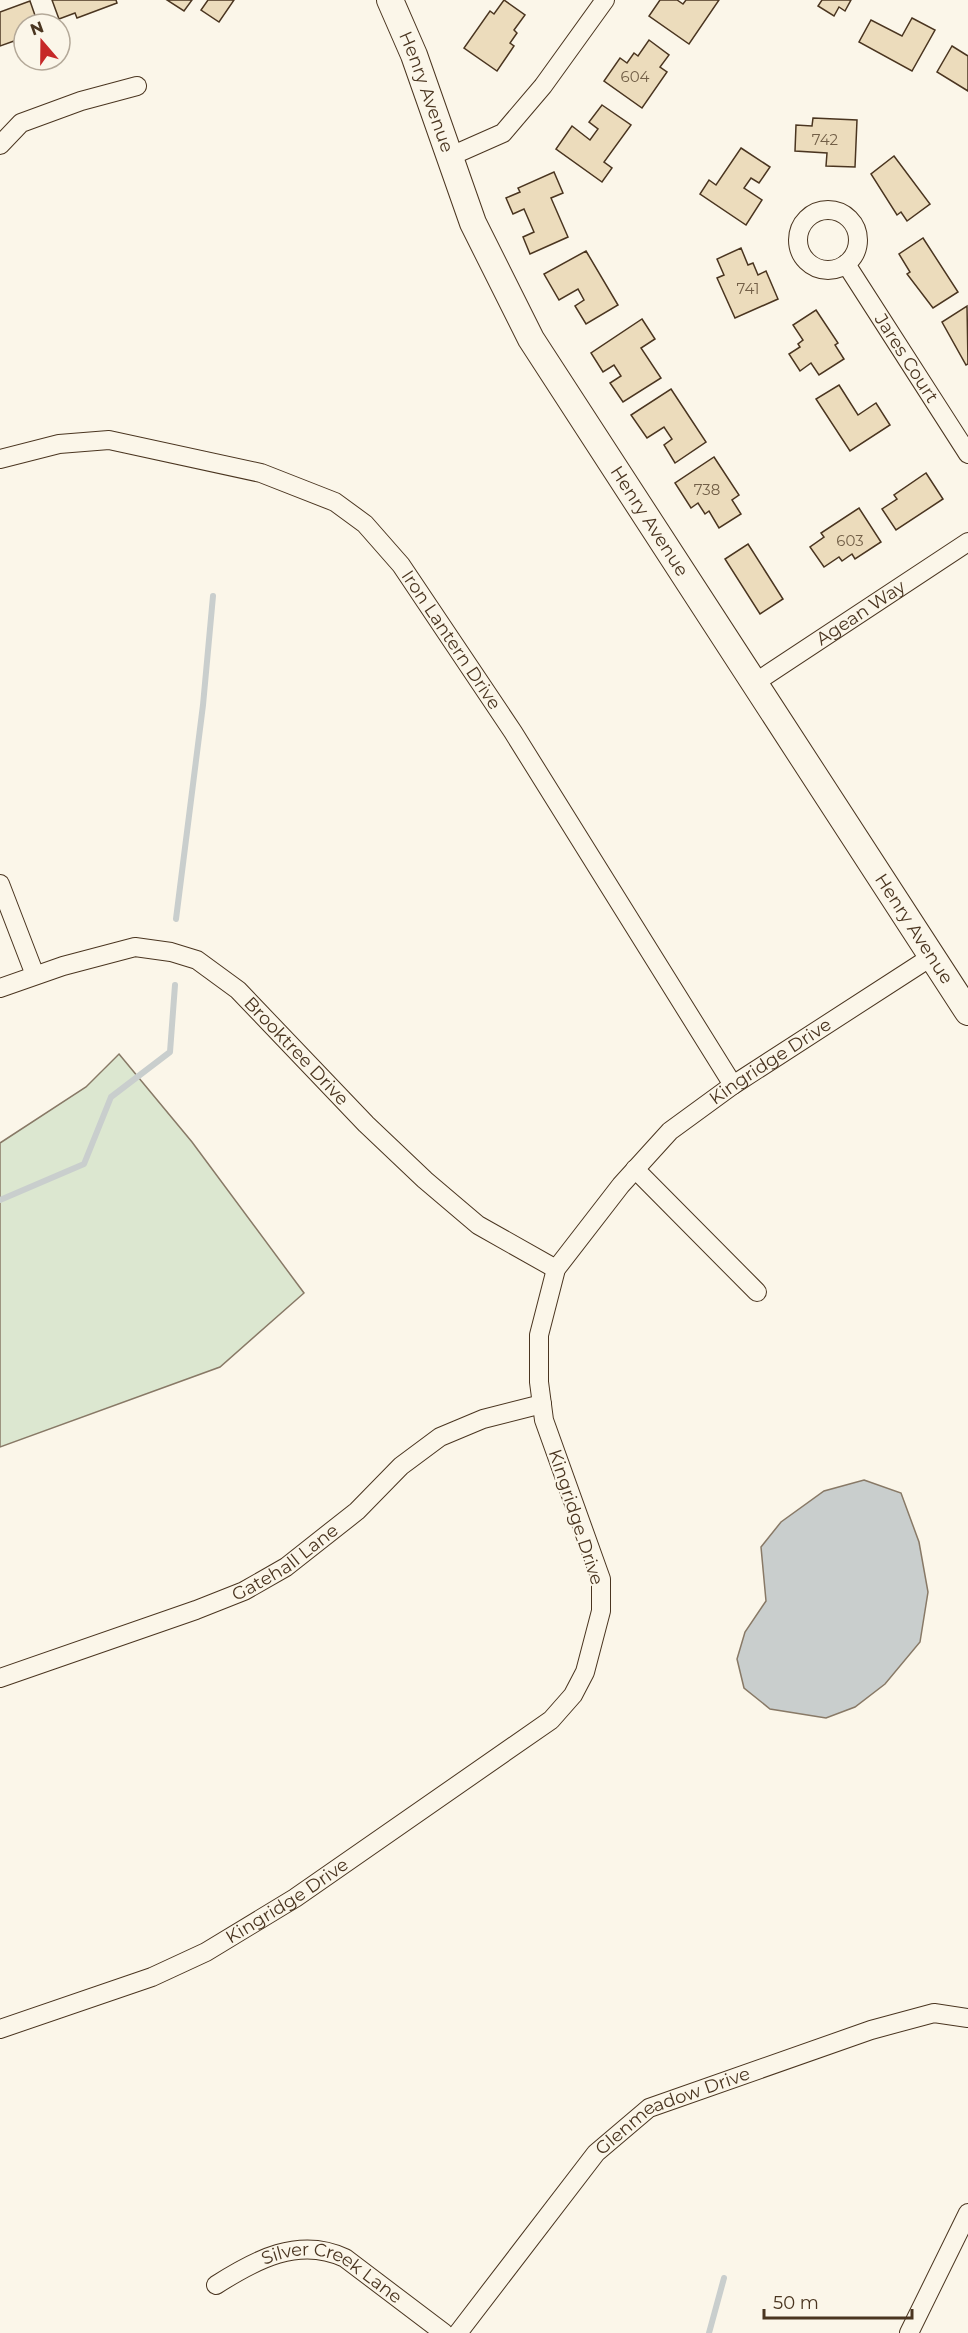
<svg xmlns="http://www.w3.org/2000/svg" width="968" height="2333" font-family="Montserrat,sans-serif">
	<rect width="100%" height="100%" fill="#fbf6e9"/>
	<path fill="#dce7d0" stroke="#887966" stroke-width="1.5" d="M 119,1054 L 192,1142 L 304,1293 L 220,1367 L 0,1447 L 0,1143 L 86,1087 Z"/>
	<path fill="#c9cecd" stroke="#887966" stroke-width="1.5" d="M 864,1480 L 901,1493 L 919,1542 L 928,1592 L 920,1642 L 885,1684 L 855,1707 L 826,1718 L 770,1709 L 744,1688 L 737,1659 L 745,1632 L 766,1601 L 761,1547 L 781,1522 L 824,1491 Z"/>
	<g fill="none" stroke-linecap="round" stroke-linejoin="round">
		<g stroke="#c9cecd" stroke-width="6">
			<path d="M 176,919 L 203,705 L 213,596"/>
			<path d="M 0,1200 L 84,1164 L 111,1097 L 170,1052 L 175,985"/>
			<path d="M 709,2333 L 724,2278"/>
		</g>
	</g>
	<g fill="#ecdcbc" stroke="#4a3520" stroke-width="1.5">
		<path d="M 52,0 L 116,0 L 117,3 L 77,18 L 75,13 L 59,19 Z"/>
		<path d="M 167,0 L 192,0 L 184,11 Z"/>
		<path d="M 208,0 L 234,0 L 219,22 L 201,10 Z"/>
		<path d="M 504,0 L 525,15 L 514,30 L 517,33 L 510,43 L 514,46 L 497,71 L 464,48 L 490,11 L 494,14 Z"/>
		<path d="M 660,0 L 677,0 L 683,4 L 686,0 L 719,0 L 689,44 L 649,16 Z"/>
		<path d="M 822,0 L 851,0 L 845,11 L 839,7 L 834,16 L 818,6 Z"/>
		<path d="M 30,1 L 38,24 L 24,24 L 24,45 L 16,48 L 14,41 L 0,46 L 0,12 Z"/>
		<path d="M 912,18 L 935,30 L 912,71 L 859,42 L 871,20 L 902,36 Z"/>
		<path d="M 649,40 L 669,55 L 660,67 L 667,72 L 642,108 L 604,81 L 620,58 L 627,63 L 634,53 L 638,56 Z"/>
		<path d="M 952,46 L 968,56 L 968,91 L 937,72 Z"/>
		<path d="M 602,105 L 631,125 L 604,162 L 612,168 L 602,182 L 556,149 L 572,126 L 590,140 L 598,129 L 589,122 Z"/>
		<path d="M 813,118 L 857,120 L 855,167 L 826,166 L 827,153 L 795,151 L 796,125 L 812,126 Z"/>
		<path d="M 741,148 L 770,167 L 759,183 L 751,178 L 744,188 L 762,200 L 746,225 L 700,194 L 709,180 L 716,185 Z"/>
		<path d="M 894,156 L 930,204 L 907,221 L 901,212 L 897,215 L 871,174 Z"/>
		<path d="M 554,172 L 563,193 L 551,198 L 568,237 L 530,254 L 523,237 L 534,232 L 524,209 L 513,214 L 506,198 L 520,192 L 518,188 Z"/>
		<path d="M 923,238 L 958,292 L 933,308 L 907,274 L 910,272 L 899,254 Z"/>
		<path d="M 741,248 L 748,265 L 753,263 L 758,275 L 766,271 L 778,299 L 735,318 L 717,278 L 724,275 L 717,259 Z"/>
		<path d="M 586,251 L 618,305 L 586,324 L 575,306 L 584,300 L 578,289 L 559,300 L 544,274 Z"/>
		<path d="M 967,306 L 968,364 L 966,365 L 942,322 Z"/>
		<path d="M 816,310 L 838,343 L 835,345 L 844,359 L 819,375 L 811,363 L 800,371 L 789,354 L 800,347 L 798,344 L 803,340 L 793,325 Z"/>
		<path d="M 642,319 L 655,339 L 641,348 L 661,378 L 623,402 L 610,383 L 621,376 L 614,365 L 603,372 L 591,353 Z"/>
		<path d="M 839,385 L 858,415 L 876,403 L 890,425 L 850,451 L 816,399 Z"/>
		<path d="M 671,389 L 706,442 L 675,463 L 664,445 L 672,439 L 664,427 L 647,438 L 631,415 Z"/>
		<path d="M 714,457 L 739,495 L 732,500 L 741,514 L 719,528 L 709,511 L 705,514 L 698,503 L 691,508 L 675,483 Z"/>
		<path d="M 926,473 L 943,499 L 896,530 L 882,509 L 897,499 L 894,495 Z"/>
		<path d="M 859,508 L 881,542 L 855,559 L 852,554 L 842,561 L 839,557 L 824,567 L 810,547 L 824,537 L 821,533 Z"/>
		<path d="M 748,544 L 783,599 L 760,614 L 725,559 Z"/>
	</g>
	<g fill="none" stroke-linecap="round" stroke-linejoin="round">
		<g stroke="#4a3520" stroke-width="20">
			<g id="street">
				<path d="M 0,145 L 21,123 L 81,101 L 137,86"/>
				<path d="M 451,156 L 503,133 L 543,86 L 605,0"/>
				<circle cx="828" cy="240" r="30"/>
				<path id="s1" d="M 846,264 L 968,454"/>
				<path id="s2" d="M 0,459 L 59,444 L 109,440 L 261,473 L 335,502 L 365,524 L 401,565 L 513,732 L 733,1085"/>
				<path id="s3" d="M 753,684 L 968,542"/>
				<path d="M 0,884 L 35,975"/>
				<path id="s4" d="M 0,988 L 63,966 L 135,947 L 171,952 L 197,960 L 238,990 L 366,1124 L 425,1180 L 478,1225 L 556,1269"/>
				<path d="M 635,1169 L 757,1292"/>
				<path id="s5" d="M 0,1678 L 196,1610 L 244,1591 L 286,1567 L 357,1511 L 401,1466 L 440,1437 L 483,1419 L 542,1404"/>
				<path id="s6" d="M 0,2029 L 152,1977 L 206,1952 L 295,1898 L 551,1720 L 573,1695 L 585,1672 L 601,1611 L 601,1579 L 544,1420 L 539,1382 L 539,1335 L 556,1269 L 621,1185 L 670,1131 L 733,1085 L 931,957"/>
				<path id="s7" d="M 216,2285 C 255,2260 299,2236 345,2258 L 444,2333"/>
				<path id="s8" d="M 458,2333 L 596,2153 L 649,2108 L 871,2030 L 934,2013 L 968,2018"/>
				<path d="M 909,2333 L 968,2213"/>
			</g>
		</g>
		<g stroke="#4a3520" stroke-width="28">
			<g id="secondary">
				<path id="s9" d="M 390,0 L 414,55 L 473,223 L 531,339 L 968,1012"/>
			</g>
		</g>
		<use href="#street" stroke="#fbf6e9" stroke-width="18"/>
		<use href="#secondary" stroke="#fbf6e9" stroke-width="26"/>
	</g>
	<g text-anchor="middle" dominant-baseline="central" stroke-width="4.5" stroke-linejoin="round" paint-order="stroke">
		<g font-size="15" fill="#725f47">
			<text x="635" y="76">604</text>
			<text x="825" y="139">742</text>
			<text x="748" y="288">741</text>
			<text x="707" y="489">738</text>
			<text x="850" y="540">603</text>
		</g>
		<g font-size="18" fill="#4a3520" stroke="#fbf6e9">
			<text stroke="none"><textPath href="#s9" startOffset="99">Henry Avenue</textPath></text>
			<text stroke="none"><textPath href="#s1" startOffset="112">Jares Court</textPath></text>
			<text stroke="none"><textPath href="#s9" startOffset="585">Henry Avenue</textPath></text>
			<text stroke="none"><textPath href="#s3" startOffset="129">Agean Way</textPath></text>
			<text stroke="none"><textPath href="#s2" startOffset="528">Iron Lantern Drive</textPath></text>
			<text stroke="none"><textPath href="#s9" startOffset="1071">Henry Avenue</textPath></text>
			<text stroke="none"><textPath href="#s4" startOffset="340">Brooktree Drive</textPath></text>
			<text stroke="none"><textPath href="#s6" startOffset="1414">Kingridge Drive</textPath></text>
			<text transform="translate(576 1517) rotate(72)">Kingridge Drive</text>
			<text stroke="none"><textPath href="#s5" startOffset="309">Gatehall Lane</textPath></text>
			<text stroke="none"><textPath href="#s6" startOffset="316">Kingridge Drive</textPath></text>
			<text stroke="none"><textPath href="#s8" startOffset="316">Glenmeadow Drive</textPath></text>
			<text stroke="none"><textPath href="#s7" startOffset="130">Silver Creek Lane</textPath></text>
		</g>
	</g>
	<g transform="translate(42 42) rotate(340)"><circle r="28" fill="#fbf6e9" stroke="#b4a999" stroke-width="1.5"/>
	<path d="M0-4.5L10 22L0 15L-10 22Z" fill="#c62828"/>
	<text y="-9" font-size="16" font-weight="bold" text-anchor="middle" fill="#4a3520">N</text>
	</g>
	<path d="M764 2309v9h148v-9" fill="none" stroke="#4a3520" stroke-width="3"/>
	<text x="773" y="2309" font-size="18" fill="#4a3520" stroke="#fbf6e9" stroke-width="4.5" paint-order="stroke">50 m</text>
</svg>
